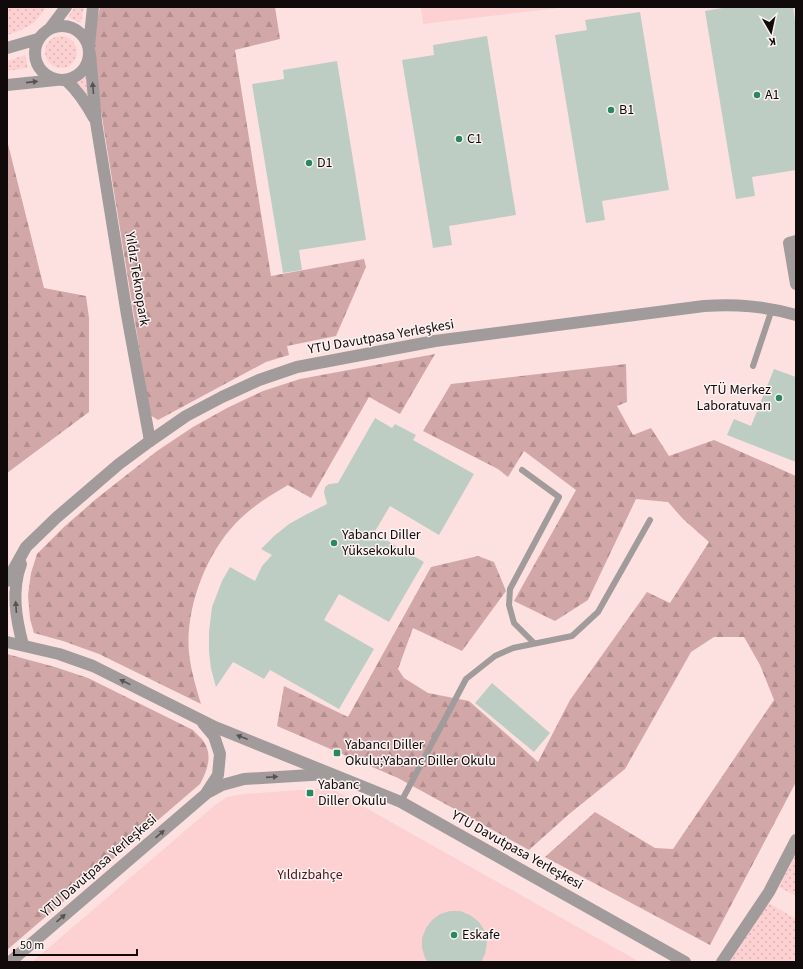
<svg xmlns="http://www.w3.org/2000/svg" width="803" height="969" font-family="'Source Sans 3',sans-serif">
	<defs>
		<pattern id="grass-dots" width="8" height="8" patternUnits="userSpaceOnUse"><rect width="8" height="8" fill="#fdd1d2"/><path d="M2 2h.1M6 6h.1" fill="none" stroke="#d8b2b3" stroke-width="1.8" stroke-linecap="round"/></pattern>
		<pattern id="forest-firs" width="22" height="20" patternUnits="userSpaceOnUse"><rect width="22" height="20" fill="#d2a7a8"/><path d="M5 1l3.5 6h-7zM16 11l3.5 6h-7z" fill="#b38e8f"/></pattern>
	</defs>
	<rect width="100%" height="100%" fill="#fdf2f2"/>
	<rect fill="#fde1e1" x="7" y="7" width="789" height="955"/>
	<g fill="url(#grass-dots)">
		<path d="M 7,7 L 47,7 L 34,23 L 19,31 L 7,35 Z"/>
		<path d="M 75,7 L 84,7 L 81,23 L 68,17 Z"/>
		<circle cx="61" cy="52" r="16"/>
		<path d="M 25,55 L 28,68 L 7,71 L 7,61 Z"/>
		<path d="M 86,76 L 92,101 L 76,81 Z"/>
		<path d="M 796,854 L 796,896 L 779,887 Z"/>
		<path d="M 769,903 L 796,919 L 796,962 L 729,962 Z"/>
	</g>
	<g fill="url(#forest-firs)">
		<path d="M 100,7 L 275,7 L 280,39 L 235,50 L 271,276 L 364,259 L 366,267 L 336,336 L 287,346 L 289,355 L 266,362 L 158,420 L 150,415 L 96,80 L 92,42 Z"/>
		<path d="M 7,140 L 44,288 L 86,296 L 89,318 L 89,412 L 7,473 Z"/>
		<path d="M 435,354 L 400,414 L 369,397 L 311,498 L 288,485 C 269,496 250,508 235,524 C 205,556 185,610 189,653 C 191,671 196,687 201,704 L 99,654 L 63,641 L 34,633 L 30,619 L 28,595 L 31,573 L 37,554 L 64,527 L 96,499 L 157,451 L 193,427 L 227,408 L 263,391 L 300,379 Z"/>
		<path d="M 626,364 L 627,402 L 617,406 L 633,435 L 651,428 L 669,456 L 714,440 L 796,476 L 796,782 L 710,945 L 545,857 L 595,812 L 655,848 L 673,849 L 774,700 L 760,665 L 744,637 L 714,637 L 691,652 L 625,769 L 568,815 L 529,850 L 398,778 L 277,726 L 284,686 L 348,717 L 431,567 L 478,556 L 494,562 L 506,591 L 462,651 L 413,628 L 398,669 L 404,678 L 428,693 L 469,701 L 538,762 L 570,700 L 647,592 L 670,603 L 709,542 L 683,519 L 668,502 L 636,499 L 588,600 L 555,621 L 514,601 L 576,490 L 524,451 L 508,477 L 498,469 L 423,431 L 451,384 Z"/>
		<path d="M 7,654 L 55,667 L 88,678 L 193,730 C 196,734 201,737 204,742 C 213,756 207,771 200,784 L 7,950 Z"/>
	</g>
	<g fill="#fdd1d2">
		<path d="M 426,7 L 568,7 L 423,24 L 421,8 Z"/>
		<path d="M 328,788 L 336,791 L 640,962 L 32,962 L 215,805 L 227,797 L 243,794 Z"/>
	</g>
	<g fill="#bdcdc4">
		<path d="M 728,7 L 793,7 L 796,28 L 796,170 L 752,177 L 755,196 L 736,199 L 705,11 Z"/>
		<path d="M 640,12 L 669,190 L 602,201 L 605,220 L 586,223 L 555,35 L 587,30 L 585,20 Z"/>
		<path d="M 487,36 L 516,215 L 449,226 L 452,245 L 433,248 L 402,60 L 434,55 L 433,45 Z"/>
		<path d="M 337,61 L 366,240 L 299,250 L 302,270 L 283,273 L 252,84 L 284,79 L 283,70 Z"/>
		<path d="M 774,369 L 796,377 L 796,462 L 727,435 L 734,419 L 751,426 Z"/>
		<path d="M 375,418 L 392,428 L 395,424 L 416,435 L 413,440 L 474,474 L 439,535 L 390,506 L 374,533 L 424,562 L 389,622 L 339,594 L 324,620 L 374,649 L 339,709 L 270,670 L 264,679 L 233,662 L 216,687 L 211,669 L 209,651 L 209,632 L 212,607 L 222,581 L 230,567 L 255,581 L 262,566 L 272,555 L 261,549 L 274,536 L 289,524 L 307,514 L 327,504 L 324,492 L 325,487 L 329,484 L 338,483 Z"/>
		<path d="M 492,683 L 550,733 L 534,752 L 475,703 Z"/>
		<path d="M 450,911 L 460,911 L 470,915 L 479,922 L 485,931 L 487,942 L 485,954 L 481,962 L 428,962 L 425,958 L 422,948 L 422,938 L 426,928 L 432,920 L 440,914 Z"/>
	</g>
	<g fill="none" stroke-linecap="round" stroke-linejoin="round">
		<g stroke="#a29b9b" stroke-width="6">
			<path d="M 753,366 L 772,309"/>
			<path d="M 522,470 L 559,497 L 510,589 L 509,605 L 514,623 L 534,643"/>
			<path d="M 401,802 L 466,679 L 495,656 L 513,648 L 572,636 L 598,612 L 650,520"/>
		</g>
		<g stroke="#a29b9b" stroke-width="12">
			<circle cx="62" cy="53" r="27"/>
			<path d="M 51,27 L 66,7"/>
			<path d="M 89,45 L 93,7"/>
			<path d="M 7,48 L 38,39"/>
			<path d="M 90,54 L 96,122 L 127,315 L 150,441"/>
			<path d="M 66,80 C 78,91 86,103 94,118"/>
			<path d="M 7,85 L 56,80"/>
			<path d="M 796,241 L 789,243 L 796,284"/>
			<path d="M 21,564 C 11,591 16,619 23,645"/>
			<path d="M 7,581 L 26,547 L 56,518 L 119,464 L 150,441 L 186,416 L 222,397 L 259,380 L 297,367 L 435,341 L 704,306 C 737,304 764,306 796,315"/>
			<path d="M 7,642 L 59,654 L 93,666 L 215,727 L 401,802 L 685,962"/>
			<path d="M 203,723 L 214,736 L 220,754 L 218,775 L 207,792"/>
			<path d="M 10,962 L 207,793 L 222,785 L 244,779 L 327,774"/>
			<path d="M 722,962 L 769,892 L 796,840"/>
		</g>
	</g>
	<defs><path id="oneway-solid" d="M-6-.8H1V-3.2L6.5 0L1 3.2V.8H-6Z"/></defs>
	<g fill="#595252">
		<use href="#oneway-solid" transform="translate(32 82) rotate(-6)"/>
		<use href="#oneway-solid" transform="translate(93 88) rotate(-95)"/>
		<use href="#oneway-solid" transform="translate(16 607) rotate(-94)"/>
		<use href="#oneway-solid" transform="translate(125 682) rotate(-154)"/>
		<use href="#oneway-solid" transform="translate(242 737) rotate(-159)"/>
		<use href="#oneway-solid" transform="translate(272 777) rotate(-4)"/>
		<use href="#oneway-solid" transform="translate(160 834) rotate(-41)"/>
		<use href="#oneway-solid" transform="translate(61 918) rotate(-41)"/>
	</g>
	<g fill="#2a8860" stroke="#fdf2f2" stroke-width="1.5">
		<circle cx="757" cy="95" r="4"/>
		<circle cx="611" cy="110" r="4"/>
		<circle cx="459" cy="139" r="4"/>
		<circle cx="309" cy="163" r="4"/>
		<circle cx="779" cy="398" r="4"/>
		<circle cx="334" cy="543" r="4"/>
		<rect x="333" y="749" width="8" height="8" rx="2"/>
		<rect x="306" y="789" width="8" height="8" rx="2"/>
		<circle cx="454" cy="935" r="4"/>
	</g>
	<g text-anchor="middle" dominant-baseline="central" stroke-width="3" stroke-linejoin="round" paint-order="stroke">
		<g font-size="14" fill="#100a0a" stroke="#fdf2f2" text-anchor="start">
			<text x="765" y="95">A1</text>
			<text x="619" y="110">B1</text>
			<text x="467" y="139">C1</text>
			<text x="317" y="163">D1</text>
			<text x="771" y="390" text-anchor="end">YTÜ Merkez<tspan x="771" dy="16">Laboratuvarı</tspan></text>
			<text x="342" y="535">Yabancı Diller<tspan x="342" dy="16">Yüksekokulu</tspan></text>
			<text x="345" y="745">Yabancı Diller<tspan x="345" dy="16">Okulu;Yabanc Diller Okulu</tspan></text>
			<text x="318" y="785">Yabanc<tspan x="318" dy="16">Diller Okulu</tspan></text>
			<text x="462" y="935">Eskafe</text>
		</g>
		<g font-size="14" fill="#100a0a" stroke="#fdf2f2">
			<text transform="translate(137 279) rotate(81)">Yıldız Teknopark</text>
			<text transform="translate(381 337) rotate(-10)">YTU Davutpasa Yerleşkesi</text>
			<text transform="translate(517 850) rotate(29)">YTU Davutpasa Yerleşkesi</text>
			<text transform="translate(99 866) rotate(-41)">YTU Davutpasa Yerleşkesi</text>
		</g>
		<g font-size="14" fill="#49141a" stroke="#fdf2f2">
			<text x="310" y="875">Yıldızbahçe</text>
		</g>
	</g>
	<rect width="803" height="969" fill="none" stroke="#100a0a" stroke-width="16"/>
	<g transform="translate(771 32) rotate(171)" stroke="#fdf2f2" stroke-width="3" paint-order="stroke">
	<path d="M0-3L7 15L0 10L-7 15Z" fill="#100a0a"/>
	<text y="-6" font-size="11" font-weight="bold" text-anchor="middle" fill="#100a0a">K</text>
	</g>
	<path d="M14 949v6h123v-6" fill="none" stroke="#100a0a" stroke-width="2"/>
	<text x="20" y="949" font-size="12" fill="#100a0a" stroke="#fdf2f2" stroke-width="3" paint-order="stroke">50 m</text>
</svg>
